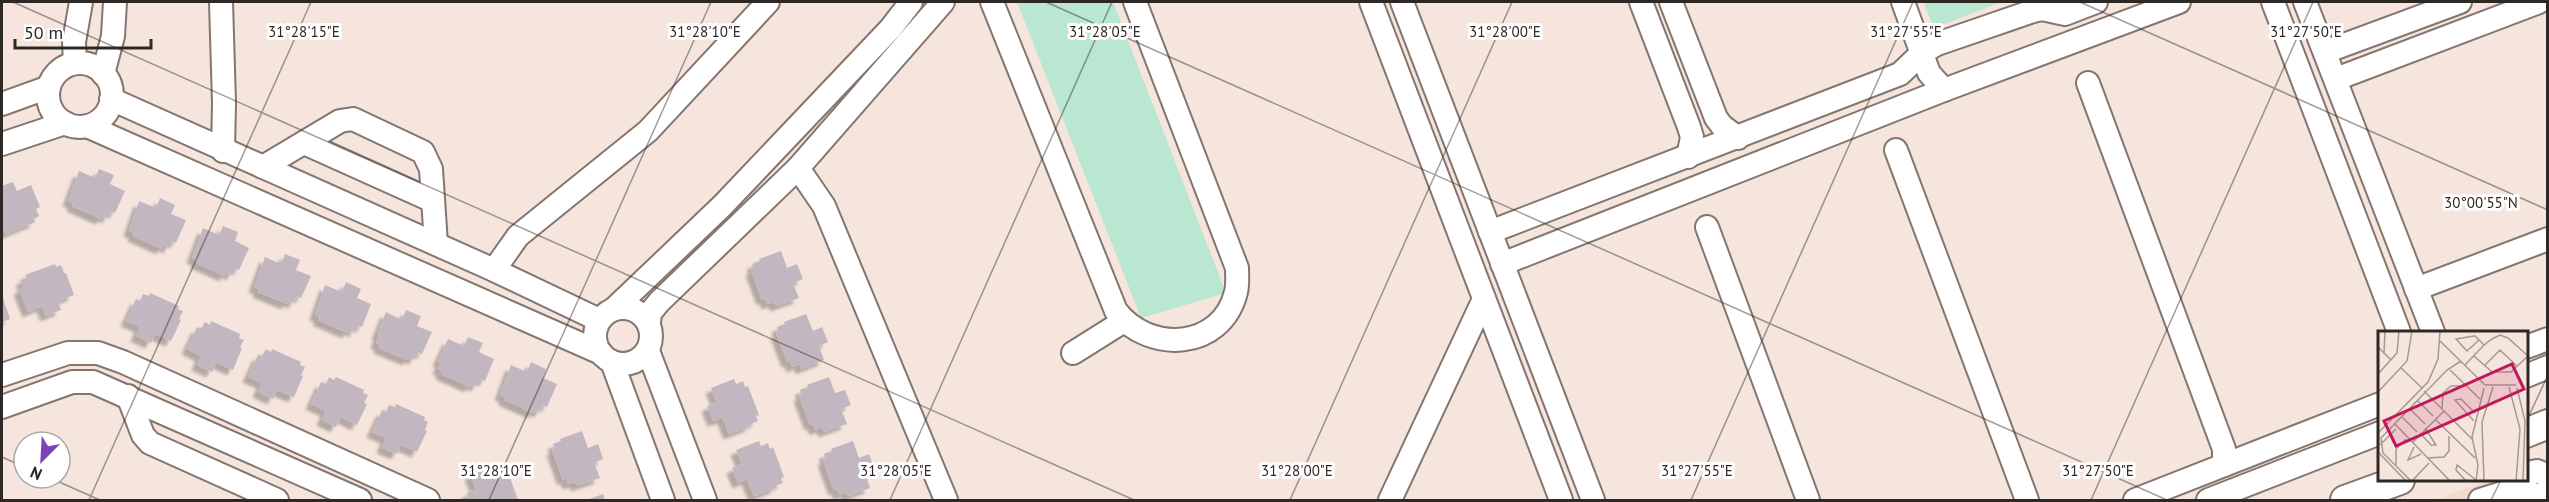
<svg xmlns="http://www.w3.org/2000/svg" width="2549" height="502" font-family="'PT Sans',sans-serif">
	<defs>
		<filter id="shadow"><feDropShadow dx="-5.5" dy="5.5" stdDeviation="1.5" flood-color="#0004"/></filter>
	</defs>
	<rect width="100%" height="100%" fill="#f5e5dd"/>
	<path fill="#f3dacf" d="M 2547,457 L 2547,500 L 2435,500 L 2490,480 L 2526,480 L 2527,465 Z"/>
	<g fill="#bae7d1">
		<path d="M 1017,2 L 1113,2 L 1226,293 L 1141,318 Z"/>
		<path d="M 1923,2 L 2002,2 L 1934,28 Z"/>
	</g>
	<g fill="#c2b6c1" filter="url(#shadow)">
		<path d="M 99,169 L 114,175 L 110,184 L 125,191 L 115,213 L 111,211 L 108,218 L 103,216 L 101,219 L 72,206 L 73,203 L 68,201 L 79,171 L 95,178 Z"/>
		<path d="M 13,182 L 17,191 L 31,185 L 40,207 L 36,209 L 39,216 L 34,219 L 35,222 L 6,234 L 4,231 L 2,232 L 2,186 Z"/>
		<path d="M 160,198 L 175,205 L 171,214 L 186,220 L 176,243 L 172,241 L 169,248 L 163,245 L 162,249 L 133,236 L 134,233 L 129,231 L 139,201 L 156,208 Z"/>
		<path d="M 223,226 L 238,232 L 235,241 L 249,248 L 239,270 L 235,268 L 232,275 L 227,272 L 225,276 L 196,263 L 197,260 L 192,258 L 203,228 L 219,235 Z"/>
		<path d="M 781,251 L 787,268 L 797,264 L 803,279 L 793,283 L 799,298 L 776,306 L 774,302 L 767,304 L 765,298 L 762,300 L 751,270 L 754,269 L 752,264 L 760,261 L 759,259 Z"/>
		<path d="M 285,254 L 300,260 L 296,270 L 311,276 L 301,298 L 297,296 L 294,303 L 288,301 L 287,304 L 258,292 L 259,289 L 254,287 L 265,257 L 281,264 Z"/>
		<path d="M 55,264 L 56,267 L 61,265 L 64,273 L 66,273 L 74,295 L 58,301 L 61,310 L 46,316 L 42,306 L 28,312 L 19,289 L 24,287 L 21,280 L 27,278 L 25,275 Z"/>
		<path d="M 346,282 L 361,289 L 357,298 L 371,304 L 362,327 L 357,325 L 355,332 L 349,329 L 348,333 L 318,320 L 320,317 L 315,315 L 325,285 L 342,292 Z"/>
		<path d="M 150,293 L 179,306 L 178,309 L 183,311 L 179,319 L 181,320 L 171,341 L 155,334 L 151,343 L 136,336 L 140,327 L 126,321 L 136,299 L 140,301 L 143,294 L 149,296 Z"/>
		<path d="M 2,295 L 10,319 L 2,322 Z"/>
		<path d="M 406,310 L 421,316 L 417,326 L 432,332 L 422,354 L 418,352 L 415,359 L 410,357 L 408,360 L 379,348 L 380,345 L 376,343 L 379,335 L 377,334 L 386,312 L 402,320 Z"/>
		<path d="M 806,314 L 813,331 L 822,327 L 828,342 L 819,346 L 824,360 L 801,369 L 800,364 L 792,367 L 790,361 L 787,362 L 776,333 L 779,332 L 777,327 L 785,324 L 784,322 Z"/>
		<path d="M 211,321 L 240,334 L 239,338 L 244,340 L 240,347 L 242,348 L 233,370 L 216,362 L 212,372 L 197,365 L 201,356 L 187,349 L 197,327 L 201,329 L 205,322 L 210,325 Z"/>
		<path d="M 468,337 L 483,343 L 479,352 L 494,359 L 485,381 L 480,379 L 477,386 L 471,384 L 470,387 L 441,374 L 442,371 L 438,369 L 441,362 L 438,361 L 448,339 L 464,346 Z"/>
		<path d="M 266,349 L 271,352 L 272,349 L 301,362 L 300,365 L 305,367 L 301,375 L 303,376 L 294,397 L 277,390 L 273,399 L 258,392 L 262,383 L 248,377 L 258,355 L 262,356 Z"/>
		<path d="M 531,362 L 546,369 L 543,378 L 557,384 L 547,407 L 543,405 L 540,412 L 535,410 L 533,413 L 504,400 L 505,397 L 500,395 L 511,365 L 527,372 Z"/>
		<path d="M 329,377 L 334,380 L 336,377 L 364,390 L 363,393 L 368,395 L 364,403 L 367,404 L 357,425 L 341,417 L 336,427 L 322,420 L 326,411 L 311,404 L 321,382 L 326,384 Z"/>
		<path d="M 829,377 L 835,393 L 845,390 L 851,405 L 841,409 L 847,424 L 824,432 L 822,427 L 815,430 L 813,424 L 810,425 L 799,396 L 802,395 L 800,390 L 808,387 L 807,385 Z"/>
		<path d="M 734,379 L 736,384 L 743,381 L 745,387 L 748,386 L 759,415 L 756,416 L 758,421 L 750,424 L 751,426 L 729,434 L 723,418 L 713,421 L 707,406 L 717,402 L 711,388 Z"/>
		<path d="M 396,404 L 425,417 L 424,420 L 428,422 L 425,430 L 427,431 L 417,452 L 401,445 L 397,454 L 382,448 L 386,438 L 372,432 L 382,410 L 386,412 L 389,405 L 395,407 Z"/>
		<path d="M 582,431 L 588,448 L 598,444 L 603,459 L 594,463 L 600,478 L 577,486 L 575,482 L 568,484 L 566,478 L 563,480 L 552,450 L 555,449 L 553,444 L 561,441 L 560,439 Z"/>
		<path d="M 759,441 L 761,446 L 768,443 L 770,449 L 773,447 L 784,477 L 781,478 L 783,483 L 775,486 L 776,488 L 754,496 L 747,479 L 738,483 L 732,468 L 742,464 L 736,450 Z"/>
		<path d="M 853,441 L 859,458 L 869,454 L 875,470 L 865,473 L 870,488 L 848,496 L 846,492 L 839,495 L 837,489 L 834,490 L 823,460 L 826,459 L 824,454 L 832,451 L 831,449 Z"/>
		<path d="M 493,466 L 495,470 L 502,468 L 504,474 L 508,472 L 518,500 L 469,500 L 467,493 L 476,489 L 470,474 Z"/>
		<path d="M 603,494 L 605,500 L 587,500 Z"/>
	</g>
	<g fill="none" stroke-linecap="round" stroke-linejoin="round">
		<g stroke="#84756f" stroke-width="26">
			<g id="minor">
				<path d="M 221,2 L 224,103 L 223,151"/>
				<path d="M 992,2 L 1116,311 C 1149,354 1222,350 1236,292 C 1238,284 1237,276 1237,268 L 1135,2"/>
				<path d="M 1371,2 L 1561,500"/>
				<path d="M 1402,2 L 1593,500"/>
				<path d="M 1641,2 L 1689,127 L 1692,137 L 1688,157"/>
				<path d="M 1671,2 L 1716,118 L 1722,126 L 1738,138"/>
				<path d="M 1903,2 L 1929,73 L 1944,90"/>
				<path d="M 2273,2 L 2399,332"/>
				<path d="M 2305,2 L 2433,332"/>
				<path d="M 2325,52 L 2460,2"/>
				<path d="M 75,63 L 74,42 L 81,2"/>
				<circle cx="80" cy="95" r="32"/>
				<path d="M 103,74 L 113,36 L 115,2"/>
				<path d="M 2336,79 L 2539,2"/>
				<path d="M 2088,83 L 2224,449 L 2224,465"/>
				<path d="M 111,99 L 494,270 L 599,320"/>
				<path d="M 2,104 L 49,87"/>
				<path d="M 87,126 L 601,353"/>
				<path d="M 304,143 L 433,201"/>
				<path d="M 2,144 L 65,123"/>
				<path d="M 1896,150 L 2027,500"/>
				<path d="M 263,167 L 340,121 L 353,119 L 423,152 L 431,169 L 436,244"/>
				<path d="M 798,168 L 824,206 L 946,500"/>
				<path d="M 1707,227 L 1808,500"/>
				<path d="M 1490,232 L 1900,74 L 1923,52 L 1937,44 L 2033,11 L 2042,9 L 2065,14 L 2096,2"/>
				<path d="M 1502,264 L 1944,90 L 2179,2"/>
				<path d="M 494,270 L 518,236 L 648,131 L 768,2"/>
				<path d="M 2416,289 L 2548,239"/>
				<circle cx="623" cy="336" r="28"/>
				<path d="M 614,309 L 722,206 L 891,28 L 911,2"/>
				<path d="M 649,323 L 650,313 L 659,302 L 798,168 L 943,2"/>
				<path d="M 2526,347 L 2548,339"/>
				<path d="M 648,351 L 705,500"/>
				<path d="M 1073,353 L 1124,321"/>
				<path d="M 612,362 L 663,500"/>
				<path d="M 2,375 L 68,353 L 98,353 L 123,362 L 428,500"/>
				<path d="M 2526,376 L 2548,367"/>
				<path d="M 128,396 L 143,435 L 150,443 L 277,500"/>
				<path d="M 2,407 L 72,382 L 93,382 L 360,500"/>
				<path d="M 2526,477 L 2532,472 L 2537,471 L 2548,476"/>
				<path d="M 2525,480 L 2525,486 L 2531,495 L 2542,495 L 2548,490"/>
				<path d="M 1390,500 L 1484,299"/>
				<path d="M 2135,500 L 2380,404"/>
				<path d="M 2208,500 L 2380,433"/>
				<path d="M 2480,500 L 2525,486"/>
			</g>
		</g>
		<g stroke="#84756f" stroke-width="32">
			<g id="major">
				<path d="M 2526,433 L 2548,424"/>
				<path d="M 2345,500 L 2400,480"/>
			</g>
		</g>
		<use href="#minor" stroke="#fff" stroke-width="22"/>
		<use href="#major" stroke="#fff" stroke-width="28"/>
	</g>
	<path fill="none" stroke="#2e2825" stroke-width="1.5" stroke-opacity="0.45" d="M 13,2 L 1134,500M 1046,2 L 2167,500M 2080,2 L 2548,210M 2526,422 L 2548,375M 2,457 L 24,467M 50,478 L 100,500M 89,500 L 311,2M 489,500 L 711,2M 890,500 L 1112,2M 1290,500 L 1512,2M 1691,500 L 1913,2M 2091,500 L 2313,2M 2491,500 L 2501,480"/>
	<g transform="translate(2378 331)">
		<rect width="150" height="150" fill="#f5e5dd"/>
		<path fill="none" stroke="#a59993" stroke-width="1.5" d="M 101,9 L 89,20 L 78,8 L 96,5 L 97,5 L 106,14M 62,10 L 107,54M 0,16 L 13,29M 6,22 L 7,0M 87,34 L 106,14 L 114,8 L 122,4 L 130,7 L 150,25 L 133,41 L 114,41 L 96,25M 106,35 L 122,19 L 139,35M 23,37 L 44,57M 72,39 L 102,68M 0,43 L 19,22 L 21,0M 107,54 L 138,54M 131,56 L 142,98 L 138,150M 139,57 L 147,90 L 145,150M 46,60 L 94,108M 0,61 L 29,30 L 34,0M 39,69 L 55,85M 31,77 L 47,93M 64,77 L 65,62 L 73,55 L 86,55M 23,85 L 39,101M 57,88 L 97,127M 96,90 L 77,69 L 83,68 L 97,82M 16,92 L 72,150M 0,102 L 50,51 L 60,28 L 62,0M 42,102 L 53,114 L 58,114 L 47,97M 34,112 L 66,80M 2,114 L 18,98M 36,116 L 30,129 L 43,123M 0,121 L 28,150M 49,127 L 66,126 L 71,120 L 71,105M 18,134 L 18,118 L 28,108M 33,150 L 5,122 L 3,107 L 69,39 L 83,30M 34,150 L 51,132M 88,150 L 78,139 L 79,134 L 98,149M 98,150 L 100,134 L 94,106 L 106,57M 106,150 L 104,91 L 115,56"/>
		<path fill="#c2185b" fill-opacity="0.15" stroke="#c2185b" stroke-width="3" d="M 134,33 L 146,58 L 18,115 L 6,90 Z"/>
		<rect width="150" height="150" fill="none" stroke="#2e2825" stroke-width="3"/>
	</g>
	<g font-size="15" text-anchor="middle" fill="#2e2825" stroke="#fff" stroke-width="6" stroke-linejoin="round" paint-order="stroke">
		<text x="1105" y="37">31°28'05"E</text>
		<text x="1505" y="37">31°28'00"E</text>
		<text x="2306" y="37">31°27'50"E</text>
		<text x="304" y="37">31°28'15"E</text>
		<text x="705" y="37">31°28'10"E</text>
		<text x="1906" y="37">31°27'55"E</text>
		<text x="2481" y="208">30°00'55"N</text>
		<text x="496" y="476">31°28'10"E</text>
		<text x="896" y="476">31°28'05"E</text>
		<text x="1297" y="476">31°28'00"E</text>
		<text x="1697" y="476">31°27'55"E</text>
		<text x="2098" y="476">31°27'50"E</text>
	</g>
	<rect width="2549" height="502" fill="none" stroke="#2e2825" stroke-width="6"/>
	<g transform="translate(42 460) rotate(204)"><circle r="28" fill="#ffffff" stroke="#aba9a8" stroke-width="1.5"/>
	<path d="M0-4.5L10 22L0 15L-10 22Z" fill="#7e43b9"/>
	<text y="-9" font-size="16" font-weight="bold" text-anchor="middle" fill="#2e2825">N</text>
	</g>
	<path d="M15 39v9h136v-9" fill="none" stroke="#2e2825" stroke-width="3"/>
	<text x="24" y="39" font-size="18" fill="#2e2825" stroke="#ffffff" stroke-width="4.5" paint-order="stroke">50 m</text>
</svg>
